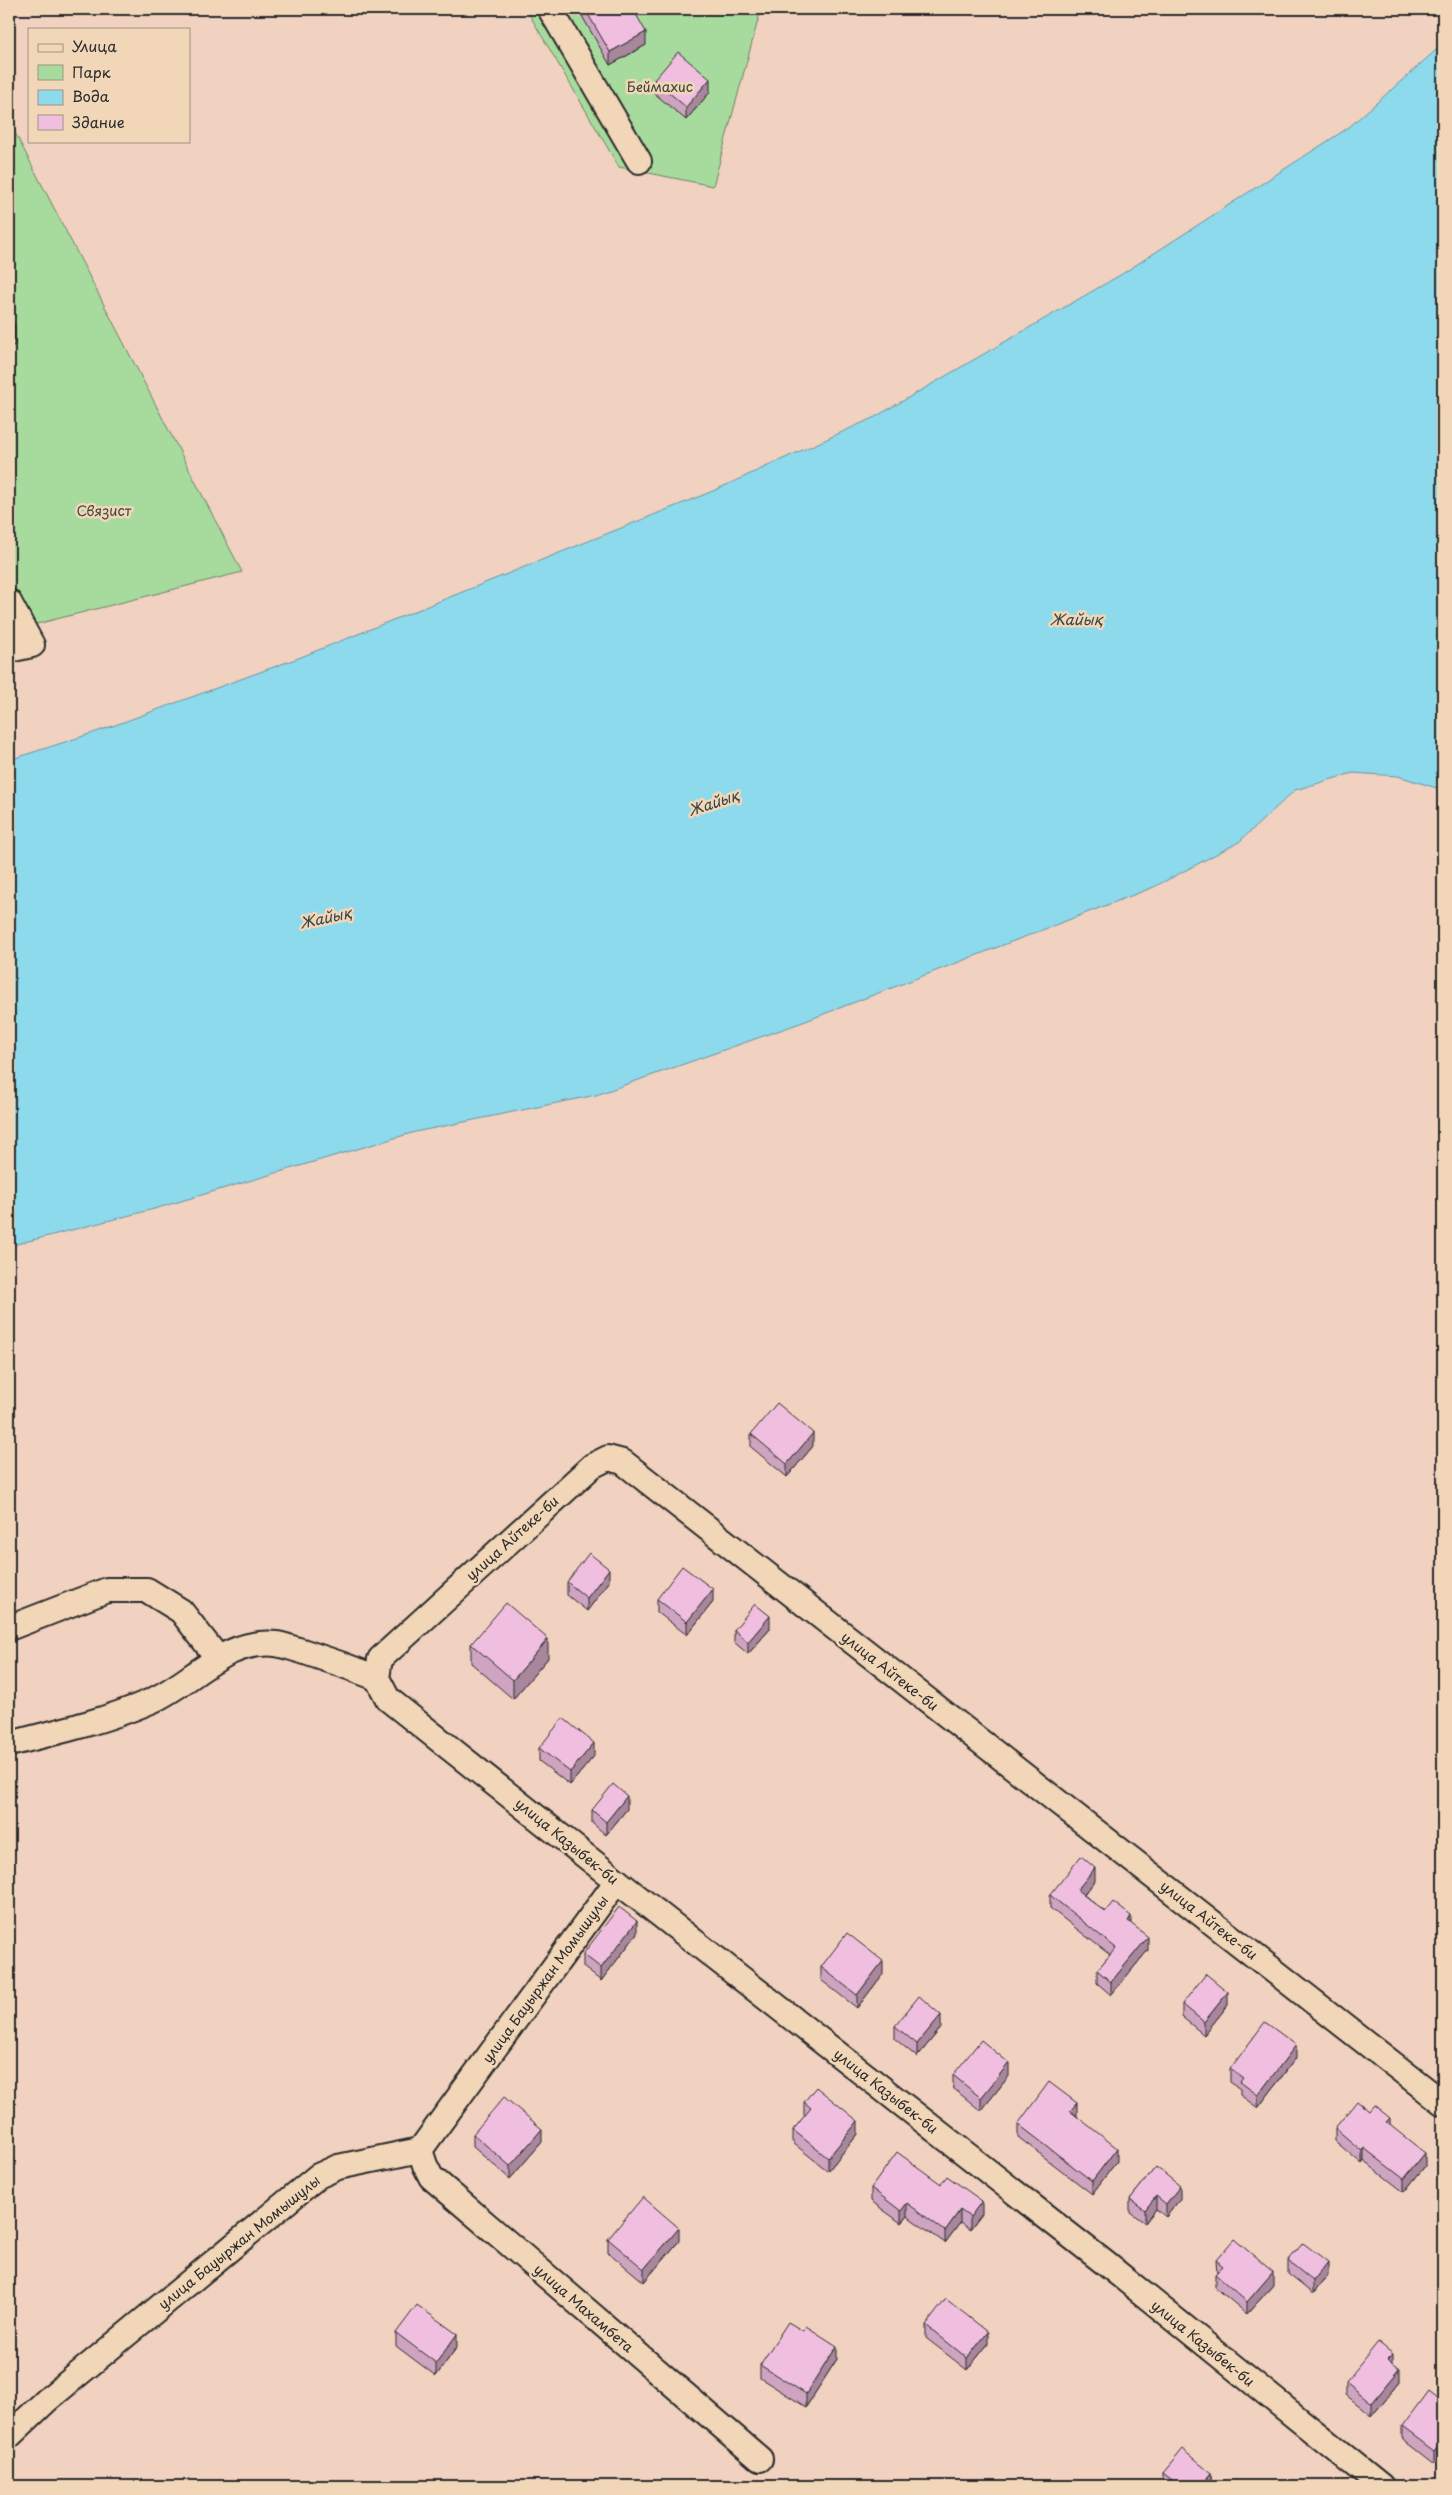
<svg xmlns="http://www.w3.org/2000/svg" width="1452" height="2495" font-family="'Playpen Sans',sans-serif">
	<rect width="100%" height="100%" fill="#f1d1c0"/>
	<filter id="ink" filterUnits="userSpaceOnUse"><feTurbulence type="fractalNoise" baseFrequency=".02" numOctaves="2"/><feDisplacementMap in="SourceGraphic" scale="10" xChannelSelector="R" yChannelSelector="G"/><feConvolveMatrix kernelMatrix="1 2 1 2 8 2 1 2 1" color-interpolation-filters="sRGB"/></filter>
	<g filter="url(#ink)">
		<g fill="#a7db9e" stroke="#698364">
			<path d="M 526,9 L 761,9 L 713,186 L 619,167 Z"/>
			<path d="M 9,121 L 242,572 L 9,631 Z"/>
		</g>
		<path fill="#8ddaec" stroke="#66949f" d="M 1443,44 L 1443,790 L 1398,776 L 1353,773 L 1295,790 L 1239,842 L 1154,887 L 803,1022 L 596,1095 L 415,1132 L 154,1209 L 9,1246 L 9,760 L 99,731 L 301,657 L 713,491 L 875,417 L 1122,274 L 1348,128 Z"/>
		<g fill="none" stroke-linecap="round" stroke-linejoin="round">
			<g stroke="#2b2b2b" stroke-width="28">
				<g id="street">
					<path d="M 550,9 L 639,161"/>
					<path d="M 9,602 L 32,645 L 9,650"/>
					<path d="M 9,1628 L 107,1590 L 147,1590 L 181,1611 L 217,1657"/>
					<path d="M 9,1744 C 57,1732 105,1721 151,1701 C 194,1682 224,1639 276,1644 C 284,1645 294,1649 302,1651 C 327,1659 352,1668 377,1678"/>
					<path d="M 420,2150 L 425,2165 L 431,2177 L 760,2459"/>
					<path d="M 9,2436 L 47,2400 L 318,2176 L 338,2167 L 420,2150 L 617,1881"/>
					<path d="M 1381,2486 L 1105,2263 L 617,1881 L 388,1699 L 377,1678 L 380,1659 L 592,1466 L 608,1458 L 623,1462 L 1443,2103"/>
				</g>
			</g>
			<use href="#street" stroke="#f1d6b8" stroke-width="24"/>
		</g>
		<g fill="#cea4c0" stroke="#2b2b2b">
			<path d="M 578,9 L 633,9 L 646,45 L 610,65 Z"/>
			<path d="M 654,80 L 710,92 L 686,120 L 654,93 Z"/>
			<path d="M 751,1434 L 813,1446 L 787,1477 L 751,1447 Z"/>
			<path d="M 567,1582 L 609,1582 L 587,1611 L 567,1595 Z"/>
			<path d="M 657,1599 L 713,1602 L 687,1635 L 657,1612 Z"/>
			<path d="M 770,1629 L 748,1654 L 734,1642 L 734,1630 Z"/>
			<path d="M 471,1644 L 548,1658 L 513,1699 L 471,1663 Z"/>
			<path d="M 539,1748 L 594,1756 L 570,1785 L 539,1761 Z"/>
			<path d="M 627,1809 L 606,1835 L 592,1823 L 592,1810 Z"/>
			<path d="M 1095,1881 L 1084,1895 L 1105,1912 L 1131,1924 L 1148,1950 L 1111,1995 L 1097,1983 L 1097,1970 L 1110,1955 L 1050,1908 L 1050,1895 Z"/>
			<path d="M 637,1934 L 601,1981 L 583,1967 L 583,1954 Z"/>
			<path d="M 821,1967 L 883,1974 L 857,2008 L 821,1980 Z"/>
			<path d="M 1182,2004 L 1228,2005 L 1204,2035 L 1182,2017 Z"/>
			<path d="M 895,2026 L 941,2028 L 917,2057 L 895,2039 Z"/>
			<path d="M 1296,2058 L 1258,2108 L 1240,2095 L 1240,2089 L 1230,2082 L 1230,2069 Z"/>
			<path d="M 953,2075 L 1009,2076 L 981,2111 L 953,2088 Z"/>
			<path d="M 804,2102 L 858,2134 L 828,2171 L 793,2143 L 793,2130 L 805,2116 L 804,2115 Z"/>
			<path d="M 1369,2111 L 1390,2125 L 1425,2166 L 1404,2192 L 1364,2161 L 1362,2164 L 1335,2141 L 1335,2128 Z"/>
			<path d="M 1077,2116 L 1117,2161 L 1092,2194 L 1018,2137 L 1018,2124 Z"/>
			<path d="M 473,2134 L 542,2142 L 510,2179 L 473,2147 Z"/>
			<path d="M 1156,2167 L 1180,2199 L 1166,2217 L 1156,2209 L 1145,2223 L 1130,2212 L 1130,2199 Z"/>
			<path d="M 871,2188 L 982,2214 L 970,2230 L 960,2223 L 945,2243 L 907,2216 L 901,2223 L 871,2201 Z"/>
			<path d="M 608,2239 L 679,2241 L 644,2282 L 608,2252 Z"/>
			<path d="M 1216,2260 L 1273,2285 L 1247,2314 L 1215,2287 L 1215,2274 L 1217,2273 Z"/>
			<path d="M 1288,2261 L 1328,2275 L 1313,2294 L 1288,2274 Z"/>
			<path d="M 926,2325 L 988,2344 L 967,2370 L 926,2338 Z"/>
			<path d="M 396,2333 L 457,2347 L 436,2376 L 396,2346 Z"/>
			<path d="M 837,2359 L 806,2407 L 760,2378 L 760,2365 Z"/>
			<path d="M 1393,2363 L 1400,2381 L 1372,2416 L 1346,2395 L 1346,2382 Z"/>
			<path d="M 1443,2404 L 1443,2452 L 1434,2464 L 1402,2439 L 1402,2427 Z"/>
			<rect x="1163" y="2473" width="49" height="13"/>
		</g>
		<g fill="#a8869c" stroke="#2b2b2b">
			<path d="M 646,32 L 646,45 L 610,65 L 610,52 Z"/>
			<path d="M 710,79 L 710,92 L 686,120 L 686,107 Z"/>
			<path d="M 15,326 L 15,345 L 9,348 L 9,328 Z"/>
			<path d="M 813,1433 L 813,1446 L 787,1477 L 787,1464 Z"/>
			<path d="M 609,1569 L 609,1582 L 587,1611 L 587,1598 Z"/>
			<path d="M 713,1589 L 713,1602 L 687,1635 L 687,1622 Z"/>
			<path d="M 770,1616 L 770,1629 L 748,1654 L 748,1642 Z"/>
			<path d="M 548,1639 L 548,1658 L 513,1699 L 513,1680 Z"/>
			<path d="M 594,1743 L 594,1756 L 570,1785 L 570,1772 Z"/>
			<path d="M 627,1796 L 627,1809 L 606,1835 L 606,1822 Z"/>
			<path d="M 1095,1868 L 1095,1881 L 1077,1903 L 1077,1890 Z"/>
			<path d="M 1131,1916 L 1131,1929 L 1128,1921 Z"/>
			<path d="M 637,1921 L 637,1934 L 601,1981 L 601,1968 Z"/>
			<path d="M 1148,1937 L 1148,1950 L 1111,1995 L 1111,1982 Z"/>
			<path d="M 883,1961 L 883,1974 L 857,2008 L 857,1995 Z"/>
			<path d="M 1228,1992 L 1228,2005 L 1204,2035 L 1204,2022 Z"/>
			<path d="M 941,2015 L 941,2028 L 917,2057 L 917,2044 Z"/>
			<path d="M 1296,2045 L 1296,2058 L 1258,2108 L 1258,2095 Z"/>
			<path d="M 1009,2063 L 1009,2076 L 981,2111 L 981,2098 Z"/>
			<path d="M 1077,2103 L 1077,2116 L 1070,2111 Z"/>
			<path d="M 1390,2118 L 1390,2131 L 1386,2122 Z"/>
			<path d="M 858,2121 L 858,2134 L 828,2171 L 828,2158 Z"/>
			<path d="M 542,2129 L 542,2142 L 510,2179 L 510,2166 Z"/>
			<path d="M 1117,2148 L 1117,2161 L 1092,2194 L 1092,2181 Z"/>
			<path d="M 1364,2148 L 1364,2161 L 1362,2164 L 1362,2151 Z"/>
			<path d="M 1425,2153 L 1425,2166 L 1404,2192 L 1404,2179 Z"/>
			<path d="M 1180,2186 L 1180,2199 L 1166,2217 L 1166,2204 Z"/>
			<path d="M 1156,2196 L 1156,2209 L 1145,2223 L 1145,2210 Z"/>
			<path d="M 982,2201 L 982,2214 L 970,2230 L 970,2217 Z"/>
			<path d="M 907,2203 L 907,2216 L 901,2223 L 901,2211 Z"/>
			<path d="M 960,2210 L 960,2223 L 945,2243 L 945,2231 Z"/>
			<path d="M 679,2228 L 679,2241 L 644,2282 L 644,2269 Z"/>
			<path d="M 1328,2262 L 1328,2275 L 1313,2294 L 1313,2281 Z"/>
			<path d="M 1273,2272 L 1273,2285 L 1247,2314 L 1247,2302 Z"/>
			<path d="M 988,2332 L 988,2344 L 967,2370 L 967,2358 Z"/>
			<path d="M 457,2334 L 457,2347 L 436,2376 L 436,2363 Z"/>
			<path d="M 837,2346 L 837,2359 L 806,2407 L 806,2394 Z"/>
			<path d="M 1393,2354 L 1393,2367 L 1388,2359 Z"/>
			<path d="M 1400,2369 L 1400,2381 L 1372,2416 L 1372,2403 Z"/>
			<path d="M 1443,2439 L 1443,2452 L 1434,2464 L 1434,2451 Z"/>
			<path d="M 1212,2473 L 1212,2486 L 1201,2486 Z"/>
		</g>
		<g fill="#f0bfdf" stroke="#2b2b2b">
			<path d="M 585,9 L 633,9 L 646,32 L 610,52 Z"/>
			<path d="M 678,52 L 710,79 L 686,107 L 654,80 Z"/>
			<path d="M 9,310 L 15,326 L 9,328 Z"/>
			<path d="M 777,1403 L 813,1433 L 787,1464 L 751,1434 Z"/>
			<path d="M 589,1553 L 609,1569 L 587,1598 L 567,1582 Z"/>
			<path d="M 682,1566 L 713,1589 L 687,1622 L 657,1599 Z"/>
			<path d="M 506,1603 L 548,1639 L 513,1680 L 471,1644 Z"/>
			<path d="M 755,1604 L 770,1616 L 748,1642 L 734,1630 Z"/>
			<path d="M 563,1718 L 594,1743 L 570,1772 L 539,1748 Z"/>
			<path d="M 613,1784 L 627,1796 L 606,1822 L 592,1810 Z"/>
			<path d="M 1081,1856 L 1095,1868 L 1077,1890 L 1105,1912 L 1113,1902 L 1131,1916 L 1128,1921 L 1148,1937 L 1111,1982 L 1097,1970 L 1116,1948 L 1050,1895 Z"/>
			<path d="M 619,1907 L 637,1921 L 601,1968 L 583,1954 Z"/>
			<path d="M 847,1933 L 883,1961 L 857,1995 L 821,1967 Z"/>
			<path d="M 1206,1974 L 1228,1992 L 1204,2022 L 1182,2004 Z"/>
			<path d="M 919,1996 L 941,2015 L 917,2044 L 895,2026 Z"/>
			<path d="M 1265,2022 L 1296,2045 L 1258,2095 L 1240,2082 L 1243,2078 L 1230,2069 Z"/>
			<path d="M 981,2040 L 1009,2063 L 981,2098 L 953,2075 Z"/>
			<path d="M 1049,2082 L 1077,2103 L 1070,2111 L 1117,2148 L 1092,2181 L 1018,2124 Z"/>
			<path d="M 816,2087 L 858,2121 L 828,2158 L 793,2130 L 811,2108 L 804,2102 Z"/>
			<path d="M 504,2097 L 542,2129 L 510,2166 L 473,2134 Z"/>
			<path d="M 1357,2101 L 1369,2111 L 1374,2105 L 1390,2118 L 1386,2122 L 1425,2153 L 1404,2179 L 1364,2148 L 1362,2151 L 1335,2128 Z"/>
			<path d="M 897,2152 L 941,2184 L 947,2176 L 982,2201 L 970,2217 L 960,2210 L 945,2231 L 907,2203 L 901,2211 L 871,2188 Z"/>
			<path d="M 1156,2167 L 1180,2186 L 1166,2204 L 1156,2196 L 1145,2210 L 1130,2199 Z"/>
			<path d="M 643,2197 L 679,2228 L 644,2269 L 608,2239 Z"/>
			<path d="M 1234,2239 L 1273,2272 L 1247,2302 L 1215,2274 L 1223,2266 L 1216,2260 Z"/>
			<path d="M 1303,2243 L 1328,2262 L 1313,2281 L 1288,2261 Z"/>
			<path d="M 946,2299 L 988,2332 L 967,2358 L 926,2325 Z"/>
			<path d="M 417,2305 L 457,2334 L 436,2363 L 396,2333 Z"/>
			<path d="M 788,2322 L 803,2331 L 806,2326 L 837,2346 L 806,2394 L 760,2365 Z"/>
			<path d="M 1378,2342 L 1393,2354 L 1388,2359 L 1400,2369 L 1372,2403 L 1346,2382 Z"/>
			<path d="M 1428,2392 L 1443,2404 L 1443,2439 L 1434,2451 L 1402,2427 Z"/>
			<path d="M 1183,2449 L 1212,2473 L 1201,2486 L 1180,2486 L 1163,2473 Z"/>
		</g>
	</g>
	<g text-anchor="middle" dominant-baseline="central" stroke-width="5" stroke-linejoin="round" paint-order="stroke">
		<g font-size="14" fill="#3e453c" stroke="#f1d6b8">
			<text x="660" y="86">Беймахис</text>
			<text x="104" y="510">Связист</text>
		</g>
		<g font-size="14" fill="#2b2b2b" stroke="#f1d6b8">
			<text transform="translate(512 1538) rotate(-42)">улица Айтеке-би</text>
			<text transform="translate(890 1671) rotate(38)">улица Айтеке-би</text>
			<text transform="translate(567 1841) rotate(39)">улица Казыбек-би</text>
			<text transform="translate(1209 1920) rotate(38)">улица Айтеке-би</text>
			<text transform="translate(545 1979) rotate(-54)">улица Бауыржан Момышулы</text>
			<text transform="translate(886 2091) rotate(38)">улица Казыбек-би</text>
			<text transform="translate(239 2242) rotate(-39)">улица Бауыржан Момышулы</text>
			<text transform="translate(584 2308) rotate(41)">улица Махамбета</text>
			<text transform="translate(1203 2343) rotate(39)">улица Казыбек-би</text>
		</g>
		<g font-size="15" font-style="italic" fill="#3a4548" stroke="#f1d6b8">
			<text x="1076" y="618">Жайық</text>
			<text transform="translate(713 802) rotate(-18)">Жайық</text>
			<text transform="translate(325 917) rotate(-12)">Жайық</text>
		</g>
	</g>
	<rect width="1452" height="2495" fill="none" stroke="#f1d6b8" stroke-width="30"/>
	<rect x="15" y="15" width="1422" height="2465" fill="none" stroke="#2b2b2b" stroke-width="2" filter="url(#ink)"/>
	<rect x="28" y="28" width="162" height="115" fill="#f1d6b8" stroke="#a29280"/>
	<rect x="38" y="44" width="25" height="8" fill="#f1d6b8" stroke="#a29280"/>
	<text x="72" y="52" font-size="15" fill="#2b2b2b">Улица</text>
	<rect x="38" y="65" width="25" height="15" fill="#a7db9e" stroke="#a29280"/>
	<text x="72" y="78" font-size="15" fill="#2b2b2b">Парк</text>
	<rect x="38" y="90" width="25" height="15" fill="#8ddaec" stroke="#a29280"/>
	<text x="72" y="102" font-size="15" fill="#2b2b2b">Вода</text>
	<rect x="38" y="115" width="25" height="15" fill="#f0bfdf" stroke="#a29280"/>
	<text x="72" y="128" font-size="15" fill="#2b2b2b">Здание</text>
</svg>
